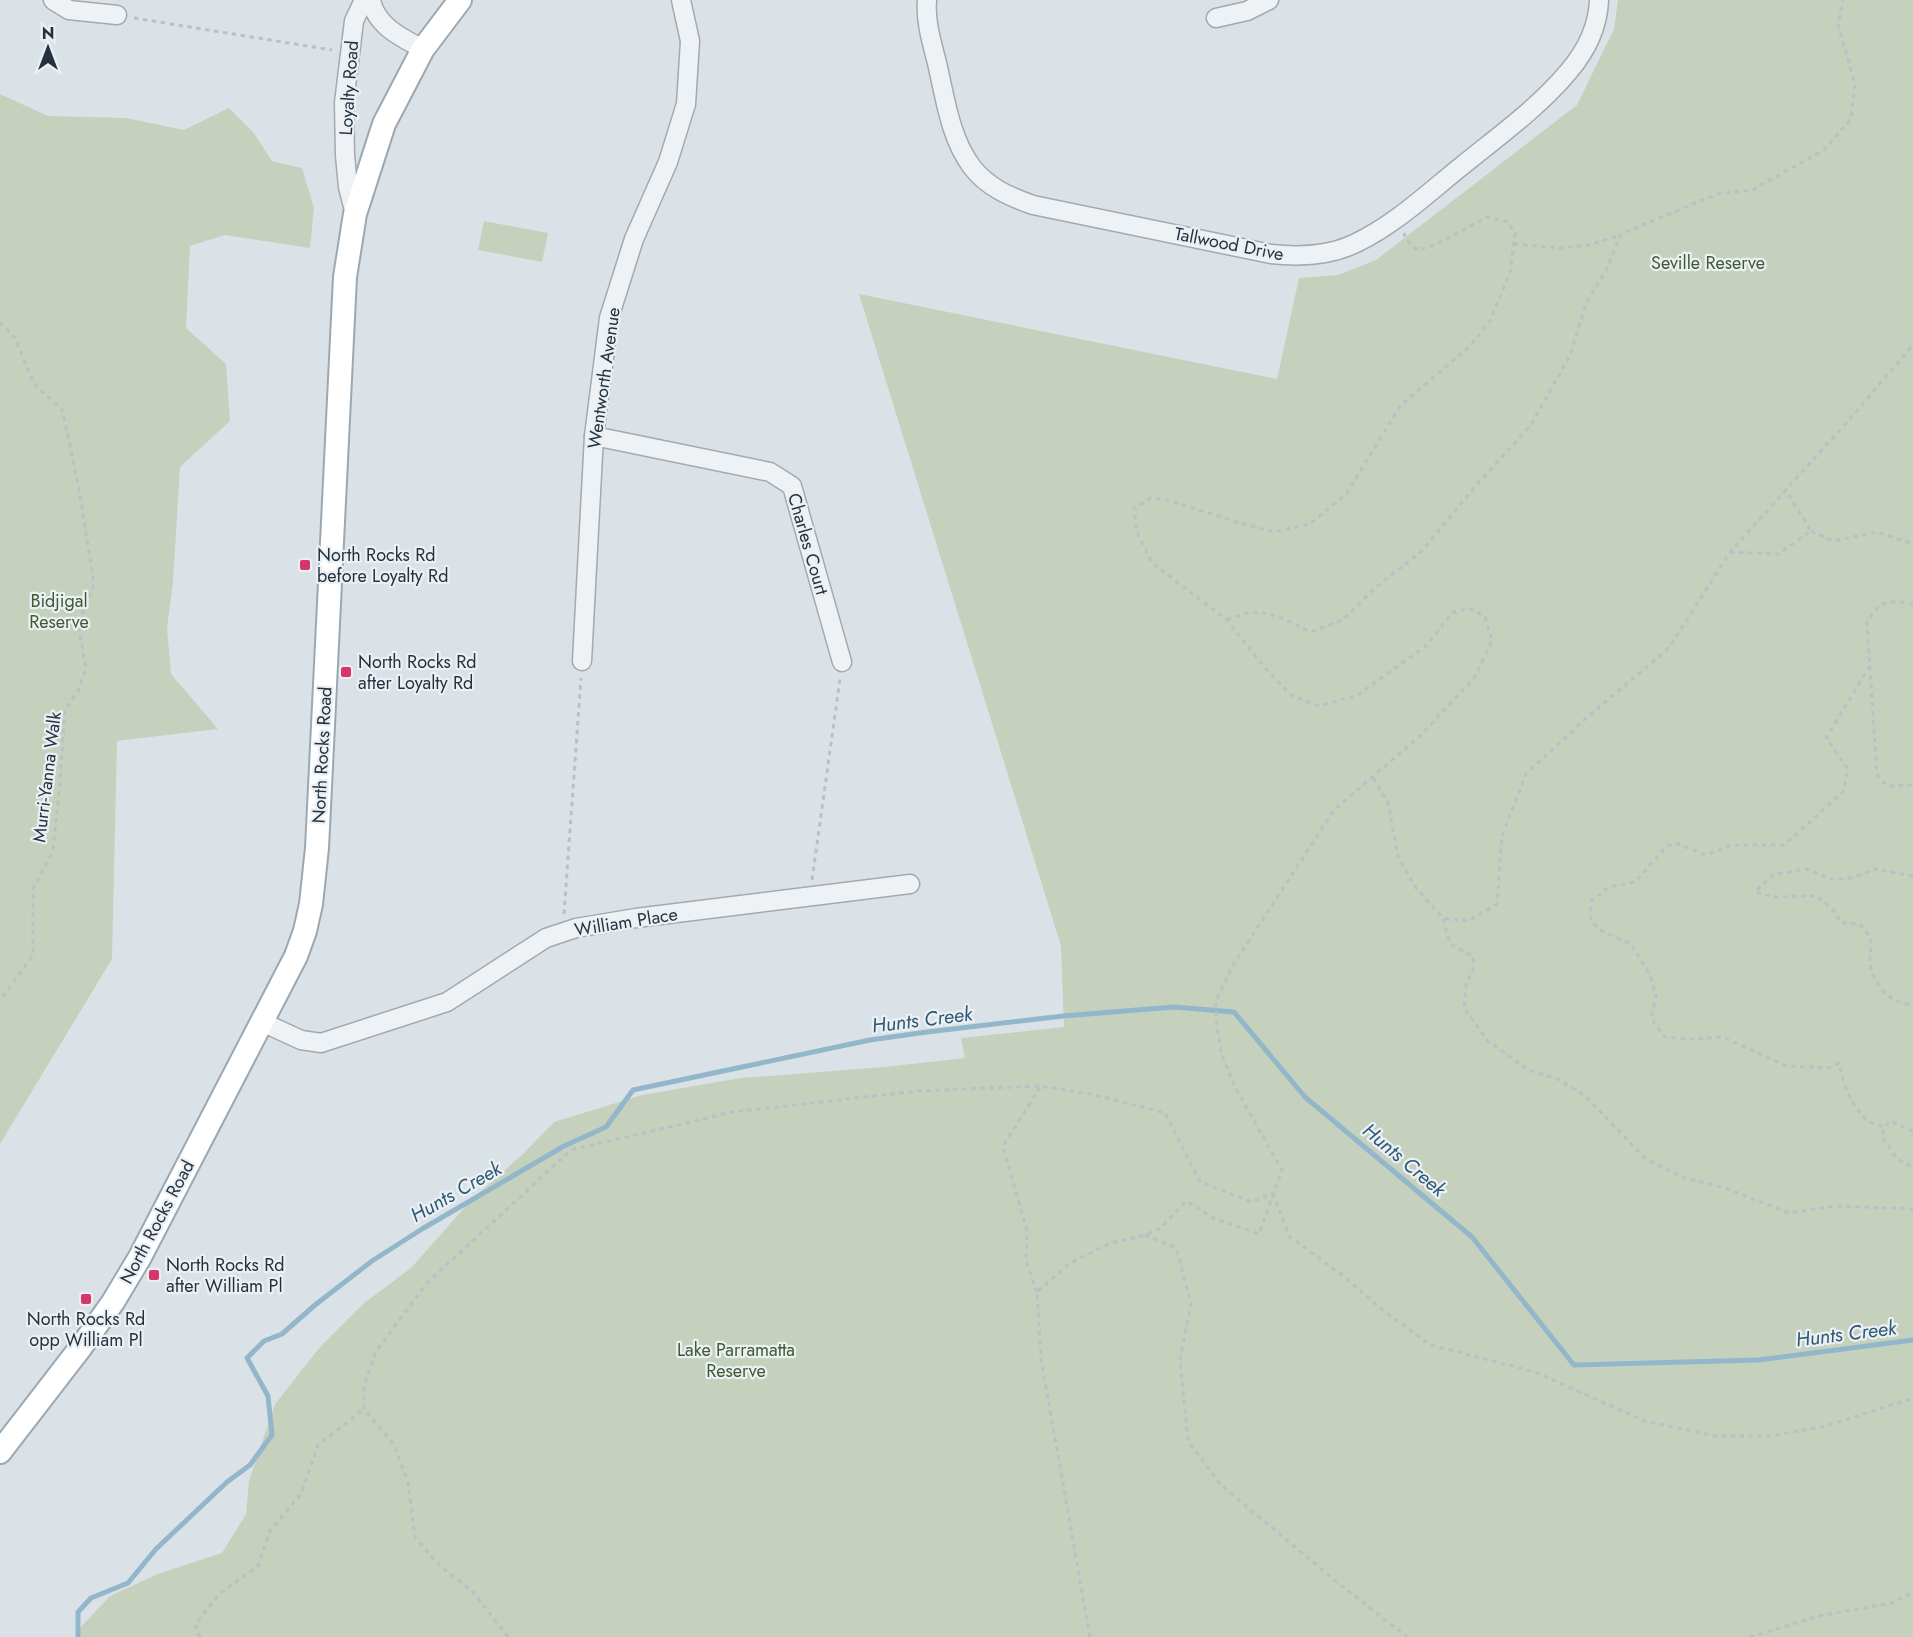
<svg xmlns="http://www.w3.org/2000/svg" width="1913" height="1637" font-family="Jost,sans-serif">
	<rect width="100%" height="100%" fill="#dbe2e7"/>
	<g fill="#c5d1bc">
		<path d="M 1618,0 L 1913,0 L 1913,1637 L 77,1637 L 76,1632 L 110,1596 L 158,1574 L 222,1553 L 246,1514 L 249,1481 L 275,1404 L 320,1347 L 363,1304 L 411,1268 L 473,1198 L 522,1155 L 554,1122 L 642,1095 L 741,1078 L 884,1067 L 965,1058 L 961,1038 L 1064,1027 L 1061,946 L 859,294 L 1277,379 L 1299,278 L 1338,275 L 1376,260 L 1577,105 L 1614,29 Z"/>
		<path d="M 0,94 L 48,116 L 126,118 L 184,130 L 229,108 L 253,132 L 272,161 L 302,168 L 314,208 L 310,248 L 225,235 L 190,246 L 186,328 L 226,364 L 230,421 L 180,467 L 173,582 L 167,628 L 171,674 L 218,729 L 117,741 L 112,959 L 0,1144 Z"/>
		<path d="M 484,221 L 548,233 L 542,262 L 478,250 Z"/>
	</g>
	<g fill="none" stroke-linecap="round" stroke-linejoin="round">
		<path stroke="#93b7ca" stroke-width="5" d="M 78,1637 L 78,1612 L 91,1598 L 128,1583 L 156,1549 L 227,1482 L 250,1465 L 272,1435 L 268,1396 L 247,1358 L 264,1341 L 282,1334 L 315,1305 L 372,1261 L 422,1229 L 564,1146 L 606,1127 L 633,1090 L 870,1040 L 927,1032 L 1063,1016 L 1174,1007 L 1234,1012 L 1305,1097 L 1472,1237 L 1574,1365 L 1758,1360 L 1913,1340"/>
		<g stroke="#a1aab1" stroke-width="21">
			<g id="minor">
				<path d="M 53,0 L 69,10 L 117,15"/>
				<path d="M 371,0 C 376,26 402,38 423,49"/>
				<path d="M 927,0 C 925,21 932,43 937,63 C 945,97 950,138 972,167 C 987,187 1010,197 1033,205 L 1271,254 C 1299,257 1330,256 1356,243 C 1396,224 1429,192 1463,165 C 1500,135 1539,107 1569,71 C 1586,51 1598,26 1599,0"/>
				<path d="M 1216,18 L 1247,11 L 1269,0"/>
				<path d="M 355,214 L 348,187 L 345,155 L 344,103 L 354,21 L 364,0"/>
				<path d="M 594,436 L 770,472 L 792,486 L 842,662"/>
				<path d="M 582,661 L 594,436 L 609,318 L 634,239 L 668,162 L 686,104 L 690,41 L 681,0"/>
				<path d="M 262,1022 L 301,1040 L 321,1043 L 447,1002 L 546,938 L 576,928 L 636,918 L 910,884"/>
			</g>
		</g>
		<g stroke="#9aa8b3" stroke-width="26">
			<path id="major" d="M 0,1452 L 81,1347 L 113,1302 L 140,1257 L 296,956 L 305,931 L 311,904 L 317,848 L 345,277 L 355,214 L 384,124 L 423,49 L 460,0"/>
		</g>
		<g stroke="#bac0c5" stroke-width="3" stroke-dasharray="4.5 4.5" stroke-linecap="butt">
			<path d="M 134,18 L 332,50"/>
			<path d="M 1514,244 L 1560,248 L 1588,245 L 1621,235"/>
			<path d="M 0,322 L 15,338 L 34,384 L 62,409 L 78,483 L 94,584 L 78,624 L 86,668 L 78,691 L 65,710 L 60,782 L 53,851 L 33,889 L 33,955 L 0,1001"/>
			<path d="M 1811,531 L 1833,541 L 1877,532 L 1913,544"/>
			<path d="M 1730,552 L 1778,554 L 1811,531 L 1785,489"/>
			<path d="M 1913,605 C 1889,598 1879,601 1867,623 L 1877,774 L 1887,786 L 1913,785"/>
			<path d="M 1227,620 C 1260,604 1279,616 1310,632 L 1343,620 L 1376,587 L 1421,552 L 1474,488 L 1531,425 L 1571,353 L 1586,303 L 1606,271 L 1621,234 L 1717,194 L 1752,190 L 1824,150 L 1851,119 L 1855,84 L 1838,25 L 1843,0"/>
			<path d="M 1870,666 L 1826,738 L 1848,769 L 1843,792 L 1784,845 L 1731,845 L 1706,855 L 1676,843 L 1667,846 L 1635,882 L 1609,887 L 1591,901 L 1591,919 L 1598,929 L 1631,944 L 1650,975 L 1656,996 L 1652,1016 L 1654,1023 L 1665,1037 L 1691,1039 L 1722,1037 L 1787,1066 L 1828,1068 L 1839,1063 C 1843,1083 1851,1106 1867,1120 C 1871,1124 1879,1125 1884,1127"/>
			<path d="M 1373,778 L 1388,802 L 1398,857 L 1416,888 L 1443,918 L 1468,921 L 1497,904 L 1502,836 L 1526,774 L 1584,720 L 1669,648 L 1730,552 L 1855,413 L 1913,345"/>
			<path d="M 1913,876 L 1875,869 L 1852,878 L 1832,879 L 1805,869 L 1773,875 L 1755,892 L 1774,897 L 1817,896 L 1834,911 L 1841,923 L 1860,924 L 1871,938 C 1871,946 1870,954 1870,962 C 1872,983 1891,1006 1913,1004"/>
			<path d="M 812,880 L 840,679"/>
			<path d="M 564,914 L 581,678"/>
			<path d="M 1443,919 L 1450,944 L 1473,956 L 1473,970 L 1466,984 L 1464,1008 L 1488,1041 L 1528,1070 L 1558,1079 L 1585,1096 L 1646,1159 L 1685,1178 L 1728,1189 L 1789,1213 L 1835,1206 L 1913,1209"/>
			<path d="M 1913,1131 L 1890,1121 L 1884,1127 L 1882,1136 L 1897,1159 L 1913,1167"/>
			<path d="M 1273,1193 L 1289,1236 L 1342,1275 L 1384,1311 L 1431,1345 L 1535,1372 L 1645,1421 L 1716,1436 L 1770,1436 L 1826,1426 L 1913,1398"/>
			<path d="M 1145,1235 L 1176,1248 L 1191,1303 L 1180,1360 L 1188,1441 L 1221,1485 L 1338,1583 L 1407,1637"/>
			<path d="M 1037,1292 L 1026,1261 L 1027,1231 L 1003,1146 L 1040,1087"/>
			<path d="M 200,1637 L 195,1625 L 219,1594 L 258,1566 L 270,1531 L 301,1494 L 318,1445 L 364,1409"/>
			<path d="M 508,1637 L 473,1592 L 438,1564 L 415,1537 L 408,1482 L 394,1445 L 364,1409 L 364,1387 L 375,1353 L 426,1284 L 571,1150 L 733,1112 L 917,1091 L 1040,1086 L 1091,1094 L 1165,1113 L 1200,1182 L 1252,1202 L 1272,1193"/>
			<path d="M 1090,1637 L 1041,1359 L 1037,1292 L 1070,1263 L 1108,1244 L 1145,1235 L 1161,1228 L 1186,1201 L 1213,1218 L 1259,1234 L 1282,1170 L 1236,1089 L 1221,1053 L 1216,1019 L 1216,1001 L 1233,965 L 1334,810 L 1421,735 L 1474,678 L 1492,641 L 1485,616 L 1469,608 L 1452,613 L 1427,645 L 1358,695 L 1319,706 L 1291,695 L 1265,668 L 1227,620 L 1152,563 L 1137,532 L 1134,508 L 1151,498 L 1168,500 L 1233,521 L 1274,532 L 1310,524 L 1347,493 L 1400,406 L 1470,346 L 1490,321 L 1510,273 L 1515,234 L 1508,222 L 1487,217 L 1435,245 L 1417,250 L 1406,239 L 1404,233"/>
			<path d="M 1750,1637 L 1819,1616 L 1892,1603 L 1913,1592"/>
		</g>
		<use href="#minor" stroke="#eef2f5" stroke-width="18"/>
		<use href="#major" stroke="#fff" stroke-width="22"/>
	</g>
	<g fill="#d5376b" stroke="#ebf0f5" stroke-width="2">
		<rect x="299" y="559" width="12" height="12" rx="3"/>
		<rect x="340" y="666" width="12" height="12" rx="3"/>
		<rect x="148" y="1269" width="12" height="12" rx="3"/>
		<rect x="80" y="1293" width="12" height="12" rx="3"/>
	</g>
	<g text-anchor="middle" dominant-baseline="central" stroke-width="4.5" stroke-linejoin="round" paint-order="stroke">
		<g font-size="18" fill="#25323e" stroke="#ebf0f5">
			<text transform="translate(349 88) rotate(-86)">Loyalty Road</text>
			<text transform="translate(1229 244) rotate(11)">Tallwood Drive</text>
			<text transform="translate(604 378) rotate(-82)">Wentworth Avenue</text>
			<text transform="translate(808 544) rotate(74)">Charles Court</text>
			<text transform="translate(322 755) rotate(-87)">North Rocks Road</text>
			<text transform="translate(47 777) rotate(-83)">Murri-Yanna Walk</text>
			<text transform="translate(626 922) rotate(-9)">William Place</text>
			<text transform="translate(157 1222) rotate(-62)">North Rocks Road</text>
		</g>
		<g font-size="18" fill="#405a31" stroke="#ebf0f5">
			<text x="1708" y="263">Seville Reserve</text>
			<text x="59" y="601">Bidjigal<tspan x="59" dy="21">Reserve</tspan></text>
			<text x="736" y="1350">Lake Parramatta<tspan x="736" dy="21">Reserve</tspan></text>
		</g>
		<g font-size="18" fill="#25323e" stroke="#ebf0f5" text-anchor="start">
			<text x="317" y="555">North Rocks Rd<tspan x="317" dy="21">before Loyalty Rd</tspan></text>
			<text x="358" y="662">North Rocks Rd<tspan x="358" dy="21">after Loyalty Rd</tspan></text>
			<text x="166" y="1265">North Rocks Rd<tspan x="166" dy="21">after William Pl</tspan></text>
			<text x="86" y="1319" text-anchor="middle">North Rocks Rd<tspan x="86" dy="21">opp William Pl</tspan></text>
		</g>
		<g font-size="20" font-style="italic" fill="#2d5973" stroke="#ebf0f5">
			<text transform="translate(922 1020) rotate(-7)">Hunts Creek</text>
			<text transform="translate(1404 1160) rotate(40)">Hunts Creek</text>
			<text transform="translate(456 1192) rotate(-30)">Hunts Creek</text>
			<text transform="translate(1846 1334) rotate(-7)">Hunts Creek</text>
		</g>
	</g>
	<g transform="translate(48 48)" stroke="#ebf0f5" stroke-width="4.5" paint-order="stroke">
	<path d="M0-4.5L10 22L0 15L-10 22Z" fill="#25323e"/>
	<text y="-9" font-size="16" font-weight="bold" text-anchor="middle" fill="#25323e">N</text>
	</g>
</svg>
